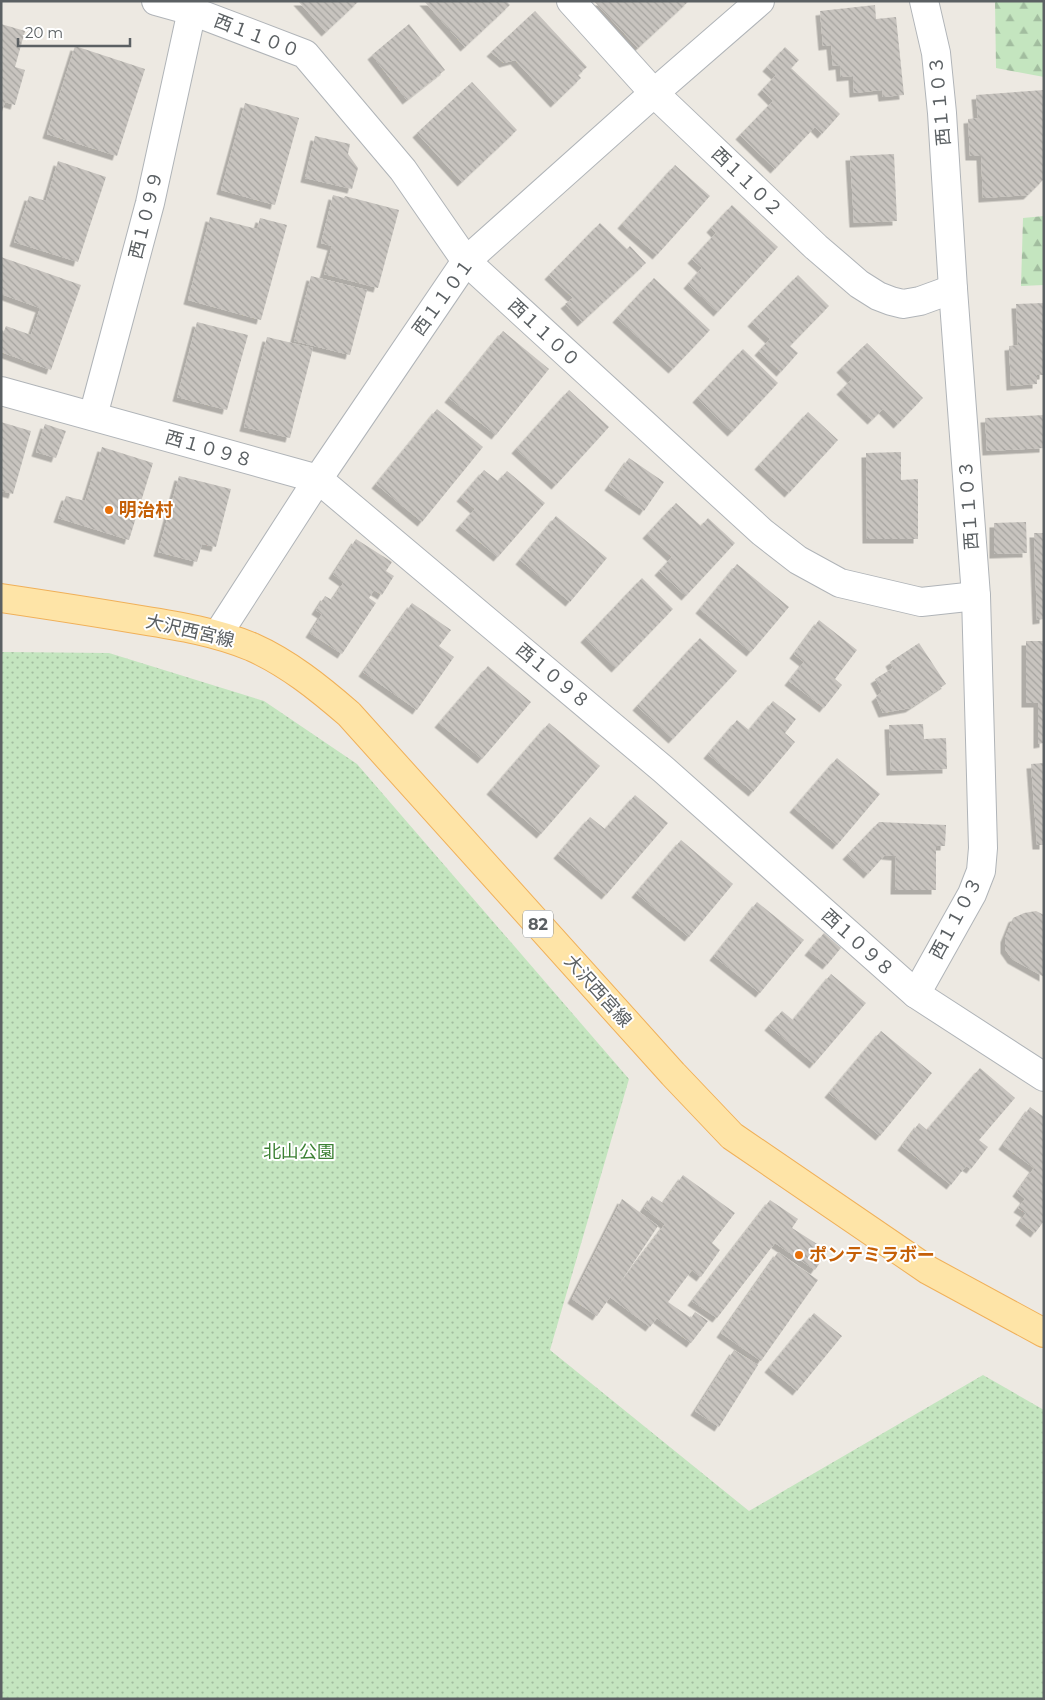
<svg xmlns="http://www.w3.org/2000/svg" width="1045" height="1700" font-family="Montserrat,'Noto Sans JP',sans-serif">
	<defs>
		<pattern id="forest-firs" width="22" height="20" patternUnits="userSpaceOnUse" patternTransform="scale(1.25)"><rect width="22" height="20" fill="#c4e5bf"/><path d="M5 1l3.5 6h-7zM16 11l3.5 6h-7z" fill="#a2bd9f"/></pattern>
		<pattern id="park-dots" width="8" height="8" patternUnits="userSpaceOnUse" patternTransform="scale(1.25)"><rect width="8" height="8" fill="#c4e5bf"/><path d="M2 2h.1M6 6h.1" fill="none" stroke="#a2bd9f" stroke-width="1.8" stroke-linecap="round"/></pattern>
		<pattern id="building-back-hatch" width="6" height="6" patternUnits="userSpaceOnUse" patternTransform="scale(1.25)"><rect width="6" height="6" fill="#c8c4bf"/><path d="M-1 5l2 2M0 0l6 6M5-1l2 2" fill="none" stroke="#a5a39f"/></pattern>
		<filter id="shadow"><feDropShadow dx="-4.5" dy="4.5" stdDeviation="0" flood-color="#0004"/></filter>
	</defs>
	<rect width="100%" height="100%" fill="#ede9e2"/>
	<g fill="url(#forest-firs)">
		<path d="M 995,1 L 1044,1 L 1044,77 L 996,68 Z"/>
		<path d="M 1044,216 L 1044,285 L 1021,286 L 1023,218 Z"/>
	</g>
	<path fill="url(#park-dots)" d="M 1,652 L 109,653 L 264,701 L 357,764 L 629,1079 L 550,1350 L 749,1511 L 983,1375 L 1044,1410 L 1044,1699 L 1,1699 Z"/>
	<g fill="url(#building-back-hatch)" filter="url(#shadow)">
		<path d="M 298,1 L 359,1 L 326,32 Z"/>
		<path d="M 424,1 L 506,1 L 510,5 L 465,47 Z"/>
		<path d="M 594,1 L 689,1 L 638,48 Z"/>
		<path d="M 875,5 L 876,19 L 896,17 L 904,95 L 883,97 L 882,90 L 854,93 L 853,76 L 841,77 L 840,65 L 833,66 L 831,45 L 823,46 L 820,11 Z"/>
		<path d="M 535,11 L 587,67 L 578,75 L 581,78 L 555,103 L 515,60 L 504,63 L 491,52 Z"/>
		<path d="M 1,24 L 25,31 L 15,67 L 25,70 L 15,105 L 5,102 L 2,112 Z"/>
		<path d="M 409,24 L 445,70 L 407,100 L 372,55 Z"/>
		<path d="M 75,46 L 145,69 L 117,156 L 47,134 Z"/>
		<path d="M 785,47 L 799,60 L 791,68 L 840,114 L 822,134 L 815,127 L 775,169 L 740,135 L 773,101 L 762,90 L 776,75 L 767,67 Z"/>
		<path d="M 472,82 L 517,130 L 462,182 L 417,133 Z"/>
		<path d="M 1044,90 L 1044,179 L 1028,195 L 983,198 L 981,156 L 970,156 L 968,119 L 978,118 L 976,95 Z"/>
		<path d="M 245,103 L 299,118 L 275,205 L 221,190 Z"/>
		<path d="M 315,136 L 350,144 L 348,154 L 358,168 L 352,189 L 305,178 Z"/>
		<path d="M 894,154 L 897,221 L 854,223 L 850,156 Z"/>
		<path d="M 58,161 L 106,177 L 78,262 L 14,242 L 29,196 L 46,201 Z"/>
		<path d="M 675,165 L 710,196 L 657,255 L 622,224 Z"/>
		<path d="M 333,195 L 344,198 L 345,196 L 399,210 L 378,288 L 324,274 L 332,246 L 321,243 Z"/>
		<path d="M 732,205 L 778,247 L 718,312 L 688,284 L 702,268 L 692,259 L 716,233 L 711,228 Z"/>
		<path d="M 210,217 L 257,229 L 260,218 L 287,225 L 261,320 L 188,300 Z"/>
		<path d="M 600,223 L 627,249 L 630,246 L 646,263 L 582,322 L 565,304 L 573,298 L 549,275 Z"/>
		<path d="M 1,257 L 81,285 L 51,370 L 1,352 L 1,339 L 6,326 L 31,335 L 40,308 L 1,294 Z"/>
		<path d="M 798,275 L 829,306 L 790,346 L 798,353 L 781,372 L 759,351 L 770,339 L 752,322 Z"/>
		<path d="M 311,276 L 367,290 L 350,355 L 294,341 Z"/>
		<path d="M 654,278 L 710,330 L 673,369 L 617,318 Z"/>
		<path d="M 1044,303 L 1044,375 L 1037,375 L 1037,384 L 1011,386 L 1009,346 L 1018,345 L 1016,304 Z"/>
		<path d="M 197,322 L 248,335 L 227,410 L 177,397 Z"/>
		<path d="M 503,331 L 549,369 L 496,435 L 449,398 Z"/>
		<path d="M 267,337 L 313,348 L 290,438 L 244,427 Z"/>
		<path d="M 867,343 L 923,398 L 898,424 L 883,409 L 872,420 L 841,390 L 852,379 L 841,368 Z"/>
		<path d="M 743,349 L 778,383 L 732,432 L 697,398 Z"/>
		<path d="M 569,390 L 609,427 L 556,485 L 516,449 Z"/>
		<path d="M 437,409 L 483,447 L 422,522 L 376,484 Z"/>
		<path d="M 808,412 L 838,440 L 789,493 L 759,465 Z"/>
		<path d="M 1044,415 L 1044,448 L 987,451 L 985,418 Z"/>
		<path d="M 1,422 L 31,431 L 13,494 L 1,491 Z"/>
		<path d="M 45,424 L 66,431 L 56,458 L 36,452 Z"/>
		<path d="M 102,447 L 153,463 L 129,540 L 58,518 L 66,496 L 85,501 Z"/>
		<path d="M 901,452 L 901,480 L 918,479 L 918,539 L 867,539 L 866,453 Z"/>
		<path d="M 629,458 L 664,482 L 644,511 L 609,486 Z"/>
		<path d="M 484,470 L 498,481 L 507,471 L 545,503 L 498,557 L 460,526 L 475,509 L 461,497 Z"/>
		<path d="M 179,476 L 231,489 L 216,547 L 202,544 L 197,562 L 158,552 Z"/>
		<path d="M 676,503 L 701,526 L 708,518 L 735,543 L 686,596 L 659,571 L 672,557 L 647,534 Z"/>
		<path d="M 556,516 L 607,558 L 570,602 L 520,560 Z"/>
		<path d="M 1026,522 L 1027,553 L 994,554 L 994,523 Z"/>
		<path d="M 1034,533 L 1044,533 L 1044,619 L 1037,620 Z"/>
		<path d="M 356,539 L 392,562 L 386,571 L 394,576 L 382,595 L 374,590 L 369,598 L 376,603 L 342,654 L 310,633 L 322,614 L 316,610 L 325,596 L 332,600 L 344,582 L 333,574 Z"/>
		<path d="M 737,564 L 789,607 L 751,652 L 700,609 Z"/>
		<path d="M 642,578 L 673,609 L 616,668 L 585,638 Z"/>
		<path d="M 412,603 L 451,630 L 439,646 L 454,657 L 417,710 L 363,672 Z"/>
		<path d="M 819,620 L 857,650 L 835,679 L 842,685 L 824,708 L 789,681 L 804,662 L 794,654 Z"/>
		<path d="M 700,638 L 737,671 L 673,739 L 637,706 Z"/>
		<path d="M 1026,641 L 1044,641 L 1044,743 L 1038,744 L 1038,703 L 1026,703 Z"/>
		<path d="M 919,643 L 946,684 L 910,708 L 883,713 L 876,697 L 882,692 L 875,679 L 893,668 L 890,662 Z"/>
		<path d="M 488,666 L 531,702 L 482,759 L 439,723 Z"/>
		<path d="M 773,701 L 796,719 L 785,733 L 795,742 L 753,792 L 708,754 L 737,720 L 749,730 Z"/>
		<path d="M 549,723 L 600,766 L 541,834 L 491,790 Z"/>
		<path d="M 923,724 L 924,739 L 946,738 L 947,769 L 891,771 L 889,725 Z"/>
		<path d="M 837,758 L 880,794 L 837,845 L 794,808 Z"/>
		<path d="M 1044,763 L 1044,845 L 1037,845 L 1031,764 Z"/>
		<path d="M 635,795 L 668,823 L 606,895 L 558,854 L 590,817 L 605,829 Z"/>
		<path d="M 879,822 L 946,825 L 945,846 L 936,846 L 936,890 L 895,890 L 896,856 L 885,855 L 868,874 L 847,855 Z"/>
		<path d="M 681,840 L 733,884 L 689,937 L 636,893 Z"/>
		<path d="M 757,902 L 804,940 L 760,993 L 714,956 Z"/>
		<path d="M 1036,911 L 1044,915 L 1044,977 L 1012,959 L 1005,949 L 1005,938 L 1013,918 L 1024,913 Z"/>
		<path d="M 824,933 L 841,948 L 827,965 L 809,951 Z"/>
		<path d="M 831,974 L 866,1003 L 814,1064 L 769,1026 L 782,1011 L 793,1020 Z"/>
		<path d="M 881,1031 L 932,1073 L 880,1136 L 829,1093 Z"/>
		<path d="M 980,1068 L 1015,1098 L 979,1140 L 988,1147 L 971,1169 L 966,1166 L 951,1185 L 902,1146 L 919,1123 L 927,1130 Z"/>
		<path d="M 1030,1107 L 1044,1117 L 1044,1221 L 1035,1233 L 1020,1221 L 1026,1213 L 1018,1208 L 1025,1199 L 1017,1192 L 1034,1168 L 1003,1145 Z"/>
		<path d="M 683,1175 L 735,1213 L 712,1243 L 720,1250 L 701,1277 L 692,1270 L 668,1302 L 691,1318 L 695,1312 L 708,1321 L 691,1343 L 657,1318 L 650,1327 L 610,1297 L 597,1316 L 572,1299 L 622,1199 L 658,1226 L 618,1286 L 665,1224 L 644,1208 L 652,1196 L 663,1203 Z"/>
		<path d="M 770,1200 L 798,1219 L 792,1228 L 828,1251 L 815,1270 L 775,1243 L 717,1318 L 692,1301 Z"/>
		<path d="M 778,1252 L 818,1280 L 761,1361 L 721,1333 Z"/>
		<path d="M 814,1313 L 842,1336 L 797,1391 L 769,1368 Z"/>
		<path d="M 734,1350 L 758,1365 L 719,1427 L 695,1411 Z"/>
	</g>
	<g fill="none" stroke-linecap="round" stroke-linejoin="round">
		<g stroke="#b0b4b8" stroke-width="30">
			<g id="minor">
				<path d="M 156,1 L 192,11 L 305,54 L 403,170 L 466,261 L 762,532 L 798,560 L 840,583 L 921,602 L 976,596"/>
				<path d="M 571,1 L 654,93 L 816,247 L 859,284 L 878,296 L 891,301 L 903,304 L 920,301 L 953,289"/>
				<path d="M 1,391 L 318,479 L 664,770 L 916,994 L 1044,1077"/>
				<path d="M 93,416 L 150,203 L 194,1"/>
				<path d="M 916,994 L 972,894 L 981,871 L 983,848 L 976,596 L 953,289 L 942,113 L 936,53 L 924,1"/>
			</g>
		</g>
		<g stroke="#b0b4b8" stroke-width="30">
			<path id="tertiary" d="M 218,634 L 318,479 L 466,261 L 654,93 L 760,1"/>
		</g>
		<g stroke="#f0b059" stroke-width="30">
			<path id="primary" d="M 1,598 C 48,605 94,612 141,620 C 179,626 216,632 252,647 C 288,663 319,688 349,714 L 673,1074 L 732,1136 L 928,1270 L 1044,1333"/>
		</g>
		<use href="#minor" stroke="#fff" stroke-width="28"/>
		<use href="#tertiary" stroke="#fff" stroke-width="28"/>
		<use href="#primary" stroke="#fee4a7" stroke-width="28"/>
	</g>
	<g fill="#e8710a" stroke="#fff" stroke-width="2">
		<circle cx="109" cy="510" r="5"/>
		<circle cx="799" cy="1255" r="5"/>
	</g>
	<g text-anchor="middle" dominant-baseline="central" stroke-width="4" stroke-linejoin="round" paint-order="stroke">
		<rect fill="#fff" stroke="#8c9092" stroke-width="1" x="523" y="910.5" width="30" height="27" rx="4"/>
		<g font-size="16" font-weight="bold" fill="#5b6063">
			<text x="538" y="924">82</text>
		</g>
		<g font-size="18" fill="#5b6063" stroke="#fff">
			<text transform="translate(257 36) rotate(21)">西１１００</text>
			<text transform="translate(940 101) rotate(-95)">西１１０３</text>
			<text transform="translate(747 182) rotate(44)">西１１０２</text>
			<text transform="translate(146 215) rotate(-76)">西１０９９</text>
			<text transform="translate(443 297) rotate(-54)">西１１０１</text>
			<text transform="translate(544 333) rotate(43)">西１１００</text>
			<text transform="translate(209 449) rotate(16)">西１０９８</text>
			<text transform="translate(969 505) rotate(-94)">西１１０３</text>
			<text transform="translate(190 631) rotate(13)">大沢西宮線</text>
			<text transform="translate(553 676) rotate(40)">西１０９８</text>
			<text transform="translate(956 918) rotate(-62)">西１１０３</text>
			<text transform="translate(858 943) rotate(42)">西１０９８</text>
			<text transform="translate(598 991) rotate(48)">大沢西宮線</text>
		</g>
		<g font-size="18" font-weight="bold" fill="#c56008" stroke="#fff" text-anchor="start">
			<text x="119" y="510">明治村</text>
			<text x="809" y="1255">ポンテミラボー</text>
		</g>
		<g font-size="18" fill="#3c8134" stroke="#fff">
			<text x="299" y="1152">北山公園</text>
		</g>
	</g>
	<rect width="1045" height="1700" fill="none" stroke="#5b6063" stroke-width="5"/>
	<path d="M18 38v8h112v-8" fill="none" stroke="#5b6063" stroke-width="2.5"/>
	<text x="25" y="38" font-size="15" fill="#5b6063" stroke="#ffffff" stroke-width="4" paint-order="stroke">20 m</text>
</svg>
